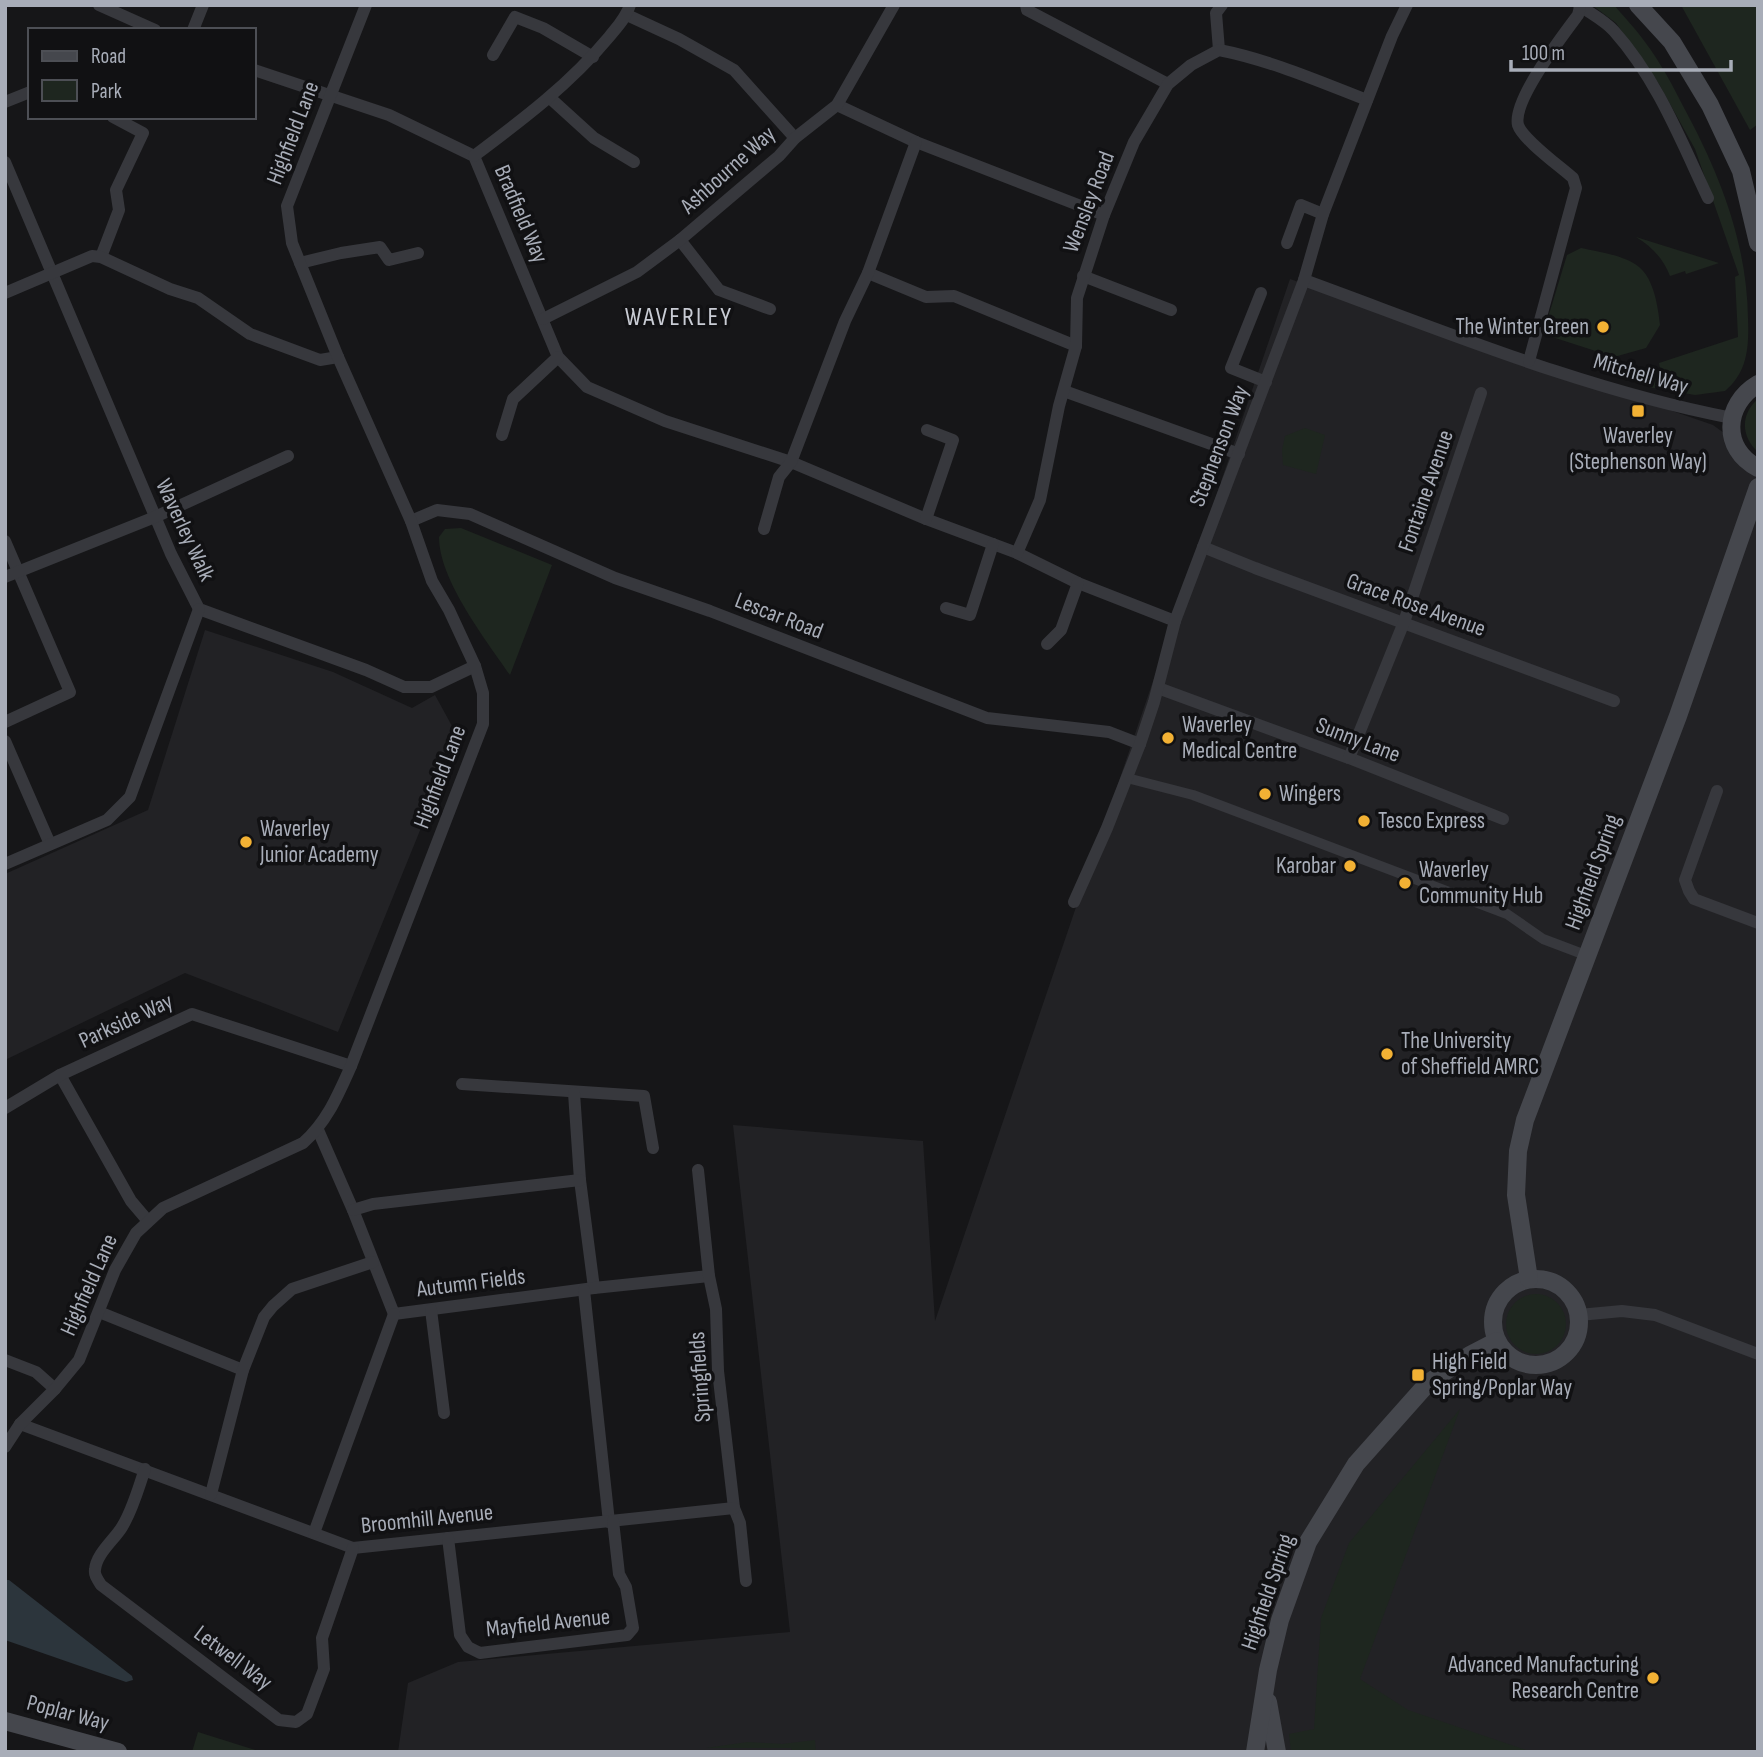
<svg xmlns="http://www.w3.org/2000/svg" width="1763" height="1757" font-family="'Sofia Sans Condensed',sans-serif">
	<rect width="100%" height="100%" fill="#161618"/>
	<g fill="#222225">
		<path d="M 1290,279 L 1713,425 L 1758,458 L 1758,1752 L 398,1752 L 408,1683 L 458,1662 L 790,1632 L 733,1125 L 923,1141 L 935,1321 Z"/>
		<path d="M 205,630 L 333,672 L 412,708 L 435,695 L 458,737 L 338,1032 L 185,973 L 5,1060 L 5,874 L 148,810 Z"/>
	</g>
	<g fill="#1e261f">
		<path d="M 1592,5 L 1614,5 C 1624,17 1636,29 1645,42 C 1660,62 1672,84 1683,106 C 1719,172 1747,242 1748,318 C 1749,346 1748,372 1725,391 L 1695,395 L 1648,387 L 1660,368 L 1659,363 L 1738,337 L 1735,277 L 1739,275 L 1695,149 L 1659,84 L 1616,23 Z"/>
		<path d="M 1681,5 L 1758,5 L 1758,124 L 1750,130 Z"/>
		<path d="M 1636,237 L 1719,263 L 1686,274 L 1685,271 L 1670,276 C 1663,258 1652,247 1636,237 Z"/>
		<path d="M 1581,248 C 1598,252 1625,255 1639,267 C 1654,279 1658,307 1660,325 L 1646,348 L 1614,357 L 1543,334 L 1567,255 Z"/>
		<path d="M 1758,399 L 1758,452 C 1741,437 1740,414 1758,399 Z"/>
		<path d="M 1305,428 L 1325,435 L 1316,474 L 1283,465 L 1282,450 L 1285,436 Z"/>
		<path d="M 461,528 L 552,565 L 510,675 C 486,640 439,580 439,537 L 445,529 Z"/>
		<circle cx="1536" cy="1324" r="30"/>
		<path d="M 1460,1409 L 1360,1679 L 1408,1710 L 1532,1752 L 1291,1752 L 1289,1734 L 1314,1729 L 1321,1618 L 1349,1543 Z"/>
		<path d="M 198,1732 L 262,1752 L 192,1752 Z"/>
		<path d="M 815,1740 L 816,1752 L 792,1752 L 791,1748 L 706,1748 L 748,1742 L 782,1744 Z"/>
	</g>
	<path fill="#2c353c" d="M 5,1580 L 9,1580 L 132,1676 L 133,1680 L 126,1682 L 5,1640 Z"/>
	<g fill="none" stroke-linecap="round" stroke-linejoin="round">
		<path stroke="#37383d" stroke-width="10" d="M 1127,778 L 1193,795 L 1507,914 L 1543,939 L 1588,956"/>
		<g stroke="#37383d" stroke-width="12">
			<path d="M 99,5 L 155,30"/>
			<path d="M 1026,5 L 1027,10 L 1168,84"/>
			<path d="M 1579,5 C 1591,14 1604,20 1614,31 C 1657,79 1681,141 1708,198"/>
			<path d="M 627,15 L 679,39 L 734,70 L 795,138"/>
			<path d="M 193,30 L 203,5"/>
			<path d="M 1219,50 L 1216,13 L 1222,5"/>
			<path d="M 493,55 L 515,17 L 543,28 L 593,57"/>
			<path d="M 254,70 L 389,115 L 474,156 L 558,357 L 587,387 L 665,421 L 791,462 L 926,519 L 1017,553 L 1078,583 L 1175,621"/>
			<path d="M 550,98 L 594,138 L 634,162"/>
			<path d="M 5,102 L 30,92"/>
			<path d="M 837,105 L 916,142 L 1104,215"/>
			<path d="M 474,156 C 522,120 570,84 609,37 C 617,27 626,18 630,5"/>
			<path d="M 5,162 L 171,554 L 199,609 L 366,670 L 404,687 L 431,687 L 475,666"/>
			<path d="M 680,240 L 719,290 L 770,309"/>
			<path d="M 1287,243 L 1301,205 L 1323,214"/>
			<path d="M 101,257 L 119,210 L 116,190 L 143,133 L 113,117"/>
			<path d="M 300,263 L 341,253 L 380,247 L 389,260 L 418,253"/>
			<path d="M 868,273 L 926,297 L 954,296 L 1076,346"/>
			<path d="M 1083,276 L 1171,310"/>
			<path d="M 1304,280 C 1444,331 1585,390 1732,418"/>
			<path d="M 5,293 L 92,256 L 101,257 L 170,289 L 198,298 L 250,334 L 320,360 L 338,357"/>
			<path d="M 1261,293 L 1231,368 L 1266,382"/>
			<path d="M 543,319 L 637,272 L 680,240 L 779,156 L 795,138 L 837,105 L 894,5"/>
			<path d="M 1529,361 L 1576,188 L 1573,178 C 1561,167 1523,140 1518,125 C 1512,101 1563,35 1578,15 L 1580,7"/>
			<path d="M 1064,391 L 1239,454"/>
			<path d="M 502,435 L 513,399 L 558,357"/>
			<path d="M 926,519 L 953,440 L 927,430"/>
			<path d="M 411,521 L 437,510 L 470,514 L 615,578 L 710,611 L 987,718 L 1109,732 L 1140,744"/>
			<path d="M 764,529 L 779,477 L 791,462 L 845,321 L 868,273 L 916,142"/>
			<path d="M 5,541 L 70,692 L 5,722"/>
			<path d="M 1203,547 L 1255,568 L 1614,701"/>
			<path d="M 1017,553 L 1040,500 L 1059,406 L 1076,346 L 1077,298 L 1104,215 L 1134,142 L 1168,84 L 1191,65 L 1219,50 C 1270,60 1318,81 1367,100"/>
			<path d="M 5,577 L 155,517 L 288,456"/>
			<path d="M 946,608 L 970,615 L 993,544"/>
			<path d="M 1047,644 L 1061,630 L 1078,583"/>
			<path d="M 1158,688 L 1349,758 L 1503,819"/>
			<path d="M 5,741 L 50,844"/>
			<path d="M 1349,758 L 1404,622 L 1481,393"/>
			<path d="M 1717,791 L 1685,880 L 1689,891 L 1694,899 L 1758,923"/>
			<path d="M 5,864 L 107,820 L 130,797 L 199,609"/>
			<path d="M 1074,902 L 1107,828 L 1140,744 L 1154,702 L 1175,621 L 1304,280 L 1323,214 L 1392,36 L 1407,5"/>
			<path d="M 60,1075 L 131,1201 L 148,1221"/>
			<path d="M 462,1084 L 644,1096 L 653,1148"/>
			<path d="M 574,1093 L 580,1180 L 594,1288"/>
			<path d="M 5,1108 L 60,1075 L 192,1014 L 351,1066"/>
			<path d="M 318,1130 L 353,1210 L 394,1314 L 594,1288 L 709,1276"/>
			<path d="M 698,1170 L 709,1276 L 716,1309 L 718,1371 L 734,1508 L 740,1523 L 746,1581"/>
			<path d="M 353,1210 L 373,1204 L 580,1180"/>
			<path d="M 584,1290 L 609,1522"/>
			<path d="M 431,1310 L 444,1413"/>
			<path d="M 99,1312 L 243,1370"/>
			<path d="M 1579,1315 L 1622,1311 L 1655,1315 L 1758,1354"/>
			<path d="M 5,1360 L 36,1372 L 55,1389"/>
			<path d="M 20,1424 L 353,1548 L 734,1508"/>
			<path d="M 5,1447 L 20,1424 L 55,1389 L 79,1360 L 115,1270 L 136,1233 L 163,1208 L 303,1143 C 327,1122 338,1095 351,1066 L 483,724 L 483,693 L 475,666 L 449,610 L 432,581 L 411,521 L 338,357 L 292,243 L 287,206 L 366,5"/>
			<path d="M 145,1469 C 138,1489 133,1509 122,1527 C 114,1540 96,1554 95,1570 C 94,1575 98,1580 101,1585 L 279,1720 L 296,1722 L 307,1714 L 324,1669 L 322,1638 L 353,1548"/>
			<path d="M 211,1494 L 243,1370 L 264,1317 L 273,1306 L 292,1289 L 373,1262"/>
			<path d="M 314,1533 L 394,1314"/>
			<path d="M 448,1538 L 460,1635 L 468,1647 L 480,1653 L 627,1635 L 633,1628 L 626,1587 L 619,1574 L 613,1521"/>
		</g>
		<g stroke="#45474d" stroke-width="18">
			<path d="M 1638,5 L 1672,42 L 1710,105 L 1741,171 L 1758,243"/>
			<path d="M 1758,384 C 1724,404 1721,449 1758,468"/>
			<circle cx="1536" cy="1322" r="43"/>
			<path d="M 1529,1279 L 1516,1195 L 1518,1151 L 1525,1120 L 1678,716 L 1758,487"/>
			<path d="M 1268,1702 L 1277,1752"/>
			<path d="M 5,1721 L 118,1752"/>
			<path d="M 1255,1752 L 1268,1670 L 1280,1620 L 1308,1542 L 1356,1464 L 1428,1383 L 1470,1355 L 1497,1341"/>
		</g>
	</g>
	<g fill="#f2b134" stroke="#111113" stroke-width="2.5">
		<circle cx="1603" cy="327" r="7"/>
		<rect x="1631" y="404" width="14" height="14" rx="3.5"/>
		<circle cx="1168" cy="738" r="7"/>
		<circle cx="1265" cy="794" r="7"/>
		<circle cx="1364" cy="821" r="7"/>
		<circle cx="246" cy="842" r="7"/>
		<circle cx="1350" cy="866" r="7"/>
		<circle cx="1405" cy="883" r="7"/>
		<circle cx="1387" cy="1054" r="7"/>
		<rect x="1411" y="1368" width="14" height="14" rx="3.5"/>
		<circle cx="1653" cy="1678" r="7"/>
	</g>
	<g text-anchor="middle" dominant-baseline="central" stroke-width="7" stroke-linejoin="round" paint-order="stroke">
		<g font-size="23" fill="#a8adb8" stroke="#111113">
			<text transform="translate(293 133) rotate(-69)">Highfield Lane</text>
			<text transform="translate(728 170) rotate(-42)">Ashbourne Way</text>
			<text transform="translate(1089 202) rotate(-69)">Wensley Road</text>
			<text transform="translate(521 214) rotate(67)">Bradfield Way</text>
			<text transform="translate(1641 374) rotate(16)">Mitchell Way</text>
			<text transform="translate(1219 446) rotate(-69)">Stephenson Way</text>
			<text transform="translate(1426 491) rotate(-71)">Fontaine Avenue</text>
			<text transform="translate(185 530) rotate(65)">Waverley Walk</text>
			<text transform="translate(1416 605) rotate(20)">Grace Rose Avenue</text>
			<text transform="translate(779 616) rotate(21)">Lescar Road</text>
			<text transform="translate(1358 740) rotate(21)">Sunny Lane</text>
			<text transform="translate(440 777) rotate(-69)">Highfield Lane</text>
			<text transform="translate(1593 872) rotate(-70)">Highfield Spring</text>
			<text transform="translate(126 1021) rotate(-25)">Parkside Way</text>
			<text transform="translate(471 1283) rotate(-7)">Autumn Fields</text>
			<text transform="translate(89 1285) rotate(-66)">Highfield Lane</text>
			<text transform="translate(700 1377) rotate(-94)">Springfields</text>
			<text transform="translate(427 1519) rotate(-6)">Broomhill Avenue</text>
			<text transform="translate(1268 1592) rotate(-71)">Highfield Spring</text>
			<text transform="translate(548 1623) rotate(-6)">Mayfield Avenue</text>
			<text transform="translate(233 1658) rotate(37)">Letwell Way</text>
			<text transform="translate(68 1713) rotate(15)">Poplar Way</text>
		</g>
		<g font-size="23" fill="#a8adb8" stroke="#111113" text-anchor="start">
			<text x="1589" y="327" text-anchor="end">The Winter Green</text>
			<text x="1638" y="436" text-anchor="middle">Waverley<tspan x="1638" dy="26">(Stephenson Way)</tspan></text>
			<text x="1182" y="725">Waverley<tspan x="1182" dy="26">Medical Centre</tspan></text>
			<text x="1279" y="794">Wingers</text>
			<text x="1378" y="821">Tesco Express</text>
			<text x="260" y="829">Waverley<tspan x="260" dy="26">Junior Academy</tspan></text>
			<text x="1336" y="866" text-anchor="end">Karobar</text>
			<text x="1419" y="870">Waverley<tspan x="1419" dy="26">Community Hub</tspan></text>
			<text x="1401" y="1041">The University<tspan x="1401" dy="26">of Sheffield AMRC</tspan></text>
			<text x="1432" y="1362">High Field<tspan x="1432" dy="26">Spring/Poplar Way</tspan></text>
			<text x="1639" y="1665" text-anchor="end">Advanced Manufacturing<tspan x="1639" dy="26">Research Centre</tspan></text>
		</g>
		<g font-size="26" letter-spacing="2" fill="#c9ccd4" stroke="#111113">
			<text x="679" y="317">WAVERLEY</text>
		</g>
	</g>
	<rect width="1763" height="1757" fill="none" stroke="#a8adb8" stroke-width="14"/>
	<rect x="28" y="28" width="228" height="91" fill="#111113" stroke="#4d4f55" stroke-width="2"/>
	<rect x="42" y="51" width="35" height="10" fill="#45474d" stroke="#4d4f55" stroke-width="2"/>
	<text x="91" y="63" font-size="21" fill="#a8adb8">Road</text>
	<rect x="42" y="80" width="35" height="21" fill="#1e261f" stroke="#4d4f55" stroke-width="2"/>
	<text x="91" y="98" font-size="21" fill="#a8adb8">Park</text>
	<path d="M1511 60v10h220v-10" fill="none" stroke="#a8adb8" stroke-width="3.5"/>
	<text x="1522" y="60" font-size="21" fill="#a8adb8" stroke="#111113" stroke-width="5" paint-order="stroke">100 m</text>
</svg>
